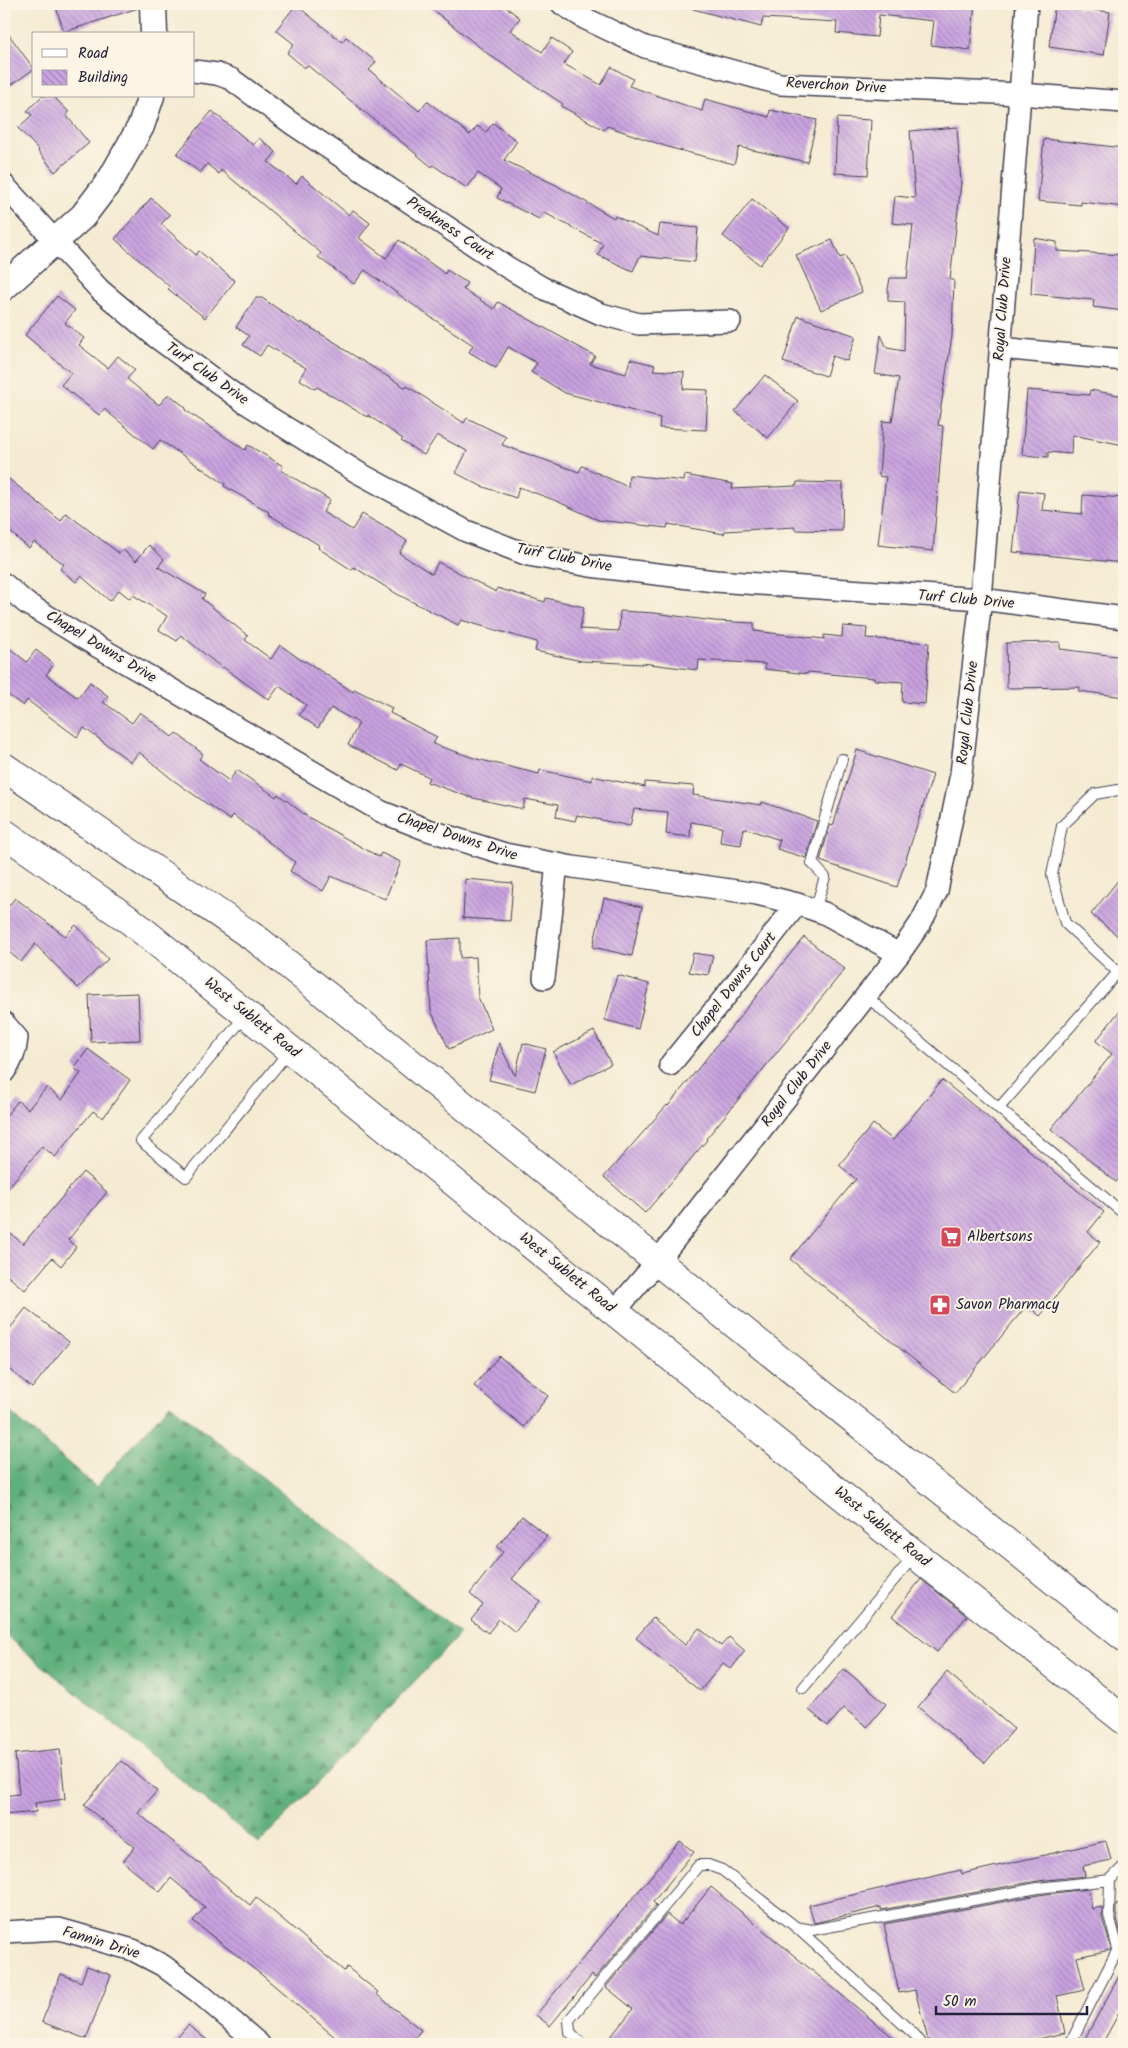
<svg xmlns="http://www.w3.org/2000/svg" width="1128" height="2048" font-family="Kalam,sans-serif">
	<defs>
		<pattern id="forest-firs" width="22" height="20" patternUnits="userSpaceOnUse" patternTransform="scale(1.25)"><rect width="22" height="20" fill="#60b07d"/><path d="M5 1l3.5 6h-7zM16 11l3.5 6h-7z" fill="#4f8f68"/></pattern>
		<pattern id="building-back-hatch" width="6" height="6" patternUnits="userSpaceOnUse" patternTransform="scale(1.25)"><rect width="6" height="6" fill="#c9a2e0"/><path d="M-1 5l2 2M0 0l6 6M5-1l2 2" fill="none" stroke="#a384b7"/></pattern>
	</defs>
	<rect width="100%" height="100%" fill="#fcf5e5"/>
	<filter id="ink" filterUnits="userSpaceOnUse"><feTurbulence type="fractalNoise" baseFrequency=".02" numOctaves="2"/><feDisplacementMap in="SourceGraphic" scale="10" xChannelSelector="R" yChannelSelector="G"/><feConvolveMatrix kernelMatrix="1 2 1 2 8 2 1 2 1" color-interpolation-filters="sRGB"/></filter>
	<filter id="wash" filterUnits="userSpaceOnUse"><feTurbulence type="fractalNoise" baseFrequency=".0096" numOctaves="4" result="noise"/><feDisplacementMap in="SourceGraphic" scale="20" xChannelSelector="R" yChannelSelector="G"/><feGaussianBlur stdDeviation="1.12" result="paint"/><feColorMatrix in="noise" values="0 0 0 0 0 0 0 0 0 0 0 0 0 0 0 0 0 1.4 0 .05"/><feComposite in="paint" operator="in"/></filter>
	<g filter="url(#wash)">
		<rect width="100%" height="100%" fill="#f5ebd3"/>
		<path fill="url(#forest-firs)" stroke="#41695c" d="M 170,1404 L 460,1634 L 259,1844 L 4,1634 L 4,1407 L 96,1487 Z"/>
		<g id="blocks">
			<g fill="url(#building-back-hatch)">
				<path d="M 55,4 L 138,4 L 138,8 L 64,32 Z"/>
				<path d="M 426,4 L 502,4 L 520,18 L 510,30 L 542,52 L 552,38 L 572,52 L 564,64 L 601,85 L 611,67 L 633,79 L 629,86 L 702,111 L 705,99 L 769,117 L 770,110 L 817,120 L 807,162 L 739,147 L 734,164 L 671,148 L 607,126 L 604,130 L 561,106 L 563,104 L 488,54 Z"/>
				<path d="M 693,4 L 975,4 L 970,50 L 931,45 L 934,21 L 879,15 L 877,37 L 836,33 L 837,22 L 763,18 L 761,27 L 693,9 Z"/>
				<path d="M 1055,4 L 1078,4 L 1077,8 L 1110,12 L 1104,55 L 1049,47 Z"/>
				<path d="M 296,5 L 342,42 L 346,37 L 376,62 L 369,70 L 419,111 L 427,101 L 470,135 L 477,126 L 486,132 L 493,123 L 517,141 L 504,160 L 556,185 L 614,218 L 615,216 L 658,236 L 660,224 L 698,228 L 695,262 L 640,256 L 633,271 L 598,255 L 603,244 L 543,212 L 539,219 L 497,198 L 501,189 L 478,173 L 467,188 L 433,165 L 432,167 L 307,65 L 305,68 L 287,53 L 294,44 L 276,30 Z"/>
				<path d="M 4,28 L 34,69 L 4,90 Z"/>
				<path d="M 42,96 L 53,96 L 69,112 L 66,115 L 89,143 L 55,172 L 38,151 L 39,150 L 18,128 L 32,115 L 27,111 Z"/>
				<path d="M 212,111 L 253,145 L 259,138 L 276,152 L 268,162 L 296,184 L 302,176 L 349,215 L 353,210 L 370,223 L 359,238 L 386,258 L 399,240 L 445,274 L 447,270 L 467,283 L 463,289 L 494,309 L 498,302 L 595,356 L 590,364 L 626,374 L 630,359 L 655,365 L 653,370 L 684,372 L 683,389 L 708,390 L 706,430 L 659,428 L 660,418 L 565,393 L 531,372 L 537,363 L 508,347 L 496,368 L 469,352 L 473,345 L 423,312 L 365,270 L 354,284 L 318,257 L 321,253 L 221,170 L 219,174 L 207,164 L 200,173 L 177,154 Z"/>
				<path d="M 837,118 L 871,120 L 868,175 L 835,173 Z"/>
				<path d="M 957,127 L 961,183 L 950,280 L 954,280 L 952,336 L 938,425 L 943,426 L 933,551 L 878,545 L 886,477 L 879,476 L 883,421 L 892,422 L 899,378 L 875,374 L 881,335 L 887,348 L 904,351 L 905,302 L 888,301 L 888,289 L 890,278 L 907,278 L 913,225 L 892,223 L 895,196 L 915,198 L 910,131 Z"/>
				<path d="M 1044,139 L 1124,148 L 1124,207 L 1081,202 L 1081,205 L 1038,201 Z"/>
				<path d="M 151,198 L 170,215 L 161,224 L 196,255 L 199,251 L 235,281 L 205,318 L 168,289 L 170,287 L 115,239 Z"/>
				<path d="M 752,199 L 789,228 L 760,265 L 723,236 Z"/>
				<path d="M 1034,238 L 1057,242 L 1057,251 L 1124,255 L 1124,311 L 1093,307 L 1094,300 L 1031,294 Z"/>
				<path d="M 832,240 L 840,258 L 845,256 L 862,292 L 821,310 L 796,255 Z"/>
				<path d="M 57,296 L 75,310 L 65,323 L 84,338 L 79,345 L 108,368 L 118,356 L 135,370 L 127,379 L 159,405 L 169,394 L 186,408 L 185,410 L 245,450 L 248,445 L 283,466 L 281,470 L 330,500 L 323,512 L 352,530 L 362,514 L 390,530 L 407,541 L 399,553 L 432,574 L 438,562 L 496,592 L 497,588 L 545,602 L 546,598 L 584,607 L 580,629 L 619,631 L 620,611 L 654,613 L 714,621 L 754,623 L 754,631 L 824,639 L 824,635 L 842,637 L 843,626 L 867,628 L 866,638 L 929,643 L 925,704 L 902,702 L 903,682 L 874,680 L 874,678 L 808,672 L 807,674 L 765,669 L 765,664 L 699,660 L 698,670 L 642,663 L 642,664 L 582,661 L 535,651 L 537,642 L 461,620 L 458,625 L 397,594 L 354,567 L 352,570 L 318,548 L 319,545 L 268,514 L 269,512 L 224,486 L 225,484 L 160,440 L 153,449 L 104,409 L 99,415 L 61,385 L 71,373 L 25,335 Z"/>
				<path d="M 256,298 L 262,298 L 300,324 L 301,322 L 341,346 L 340,347 L 406,388 L 407,386 L 464,423 L 467,418 L 506,437 L 502,445 L 579,472 L 582,466 L 628,487 L 629,475 L 684,481 L 685,475 L 733,484 L 732,489 L 796,486 L 797,482 L 843,483 L 842,531 L 795,530 L 795,527 L 725,531 L 724,534 L 668,524 L 667,528 L 598,520 L 554,500 L 519,487 L 516,498 L 481,486 L 456,473 L 467,451 L 437,435 L 424,455 L 401,441 L 403,439 L 368,415 L 367,417 L 317,387 L 315,389 L 299,379 L 306,368 L 267,345 L 260,356 L 243,345 L 249,336 L 236,327 Z"/>
				<path d="M 798,316 L 856,336 L 847,361 L 832,356 L 826,376 L 783,362 Z"/>
				<path d="M 765,375 L 798,401 L 768,438 L 735,411 Z"/>
				<path d="M 1027,390 L 1089,395 L 1090,390 L 1124,396 L 1124,445 L 1072,435 L 1071,454 L 1048,452 L 1048,457 L 1022,455 Z"/>
				<path d="M 4,475 L 61,521 L 66,513 L 119,553 L 122,549 L 136,561 L 149,545 L 164,559 L 158,567 L 205,594 L 202,599 L 248,636 L 245,640 L 271,659 L 280,645 L 304,662 L 305,661 L 353,692 L 354,689 L 392,708 L 390,713 L 437,737 L 433,744 L 477,759 L 539,774 L 540,770 L 592,781 L 592,776 L 645,787 L 645,782 L 694,786 L 693,795 L 761,805 L 762,802 L 817,821 L 806,858 L 777,849 L 780,840 L 744,828 L 741,845 L 720,842 L 722,827 L 691,822 L 690,837 L 666,834 L 668,812 L 634,809 L 630,826 L 577,815 L 575,821 L 556,817 L 558,805 L 525,799 L 523,809 L 469,797 L 427,782 L 429,777 L 401,764 L 398,770 L 348,745 L 359,723 L 331,708 L 318,728 L 299,715 L 306,705 L 279,686 L 269,700 L 223,667 L 222,668 L 181,635 L 177,641 L 159,630 L 167,616 L 133,595 L 130,599 L 119,590 L 110,601 L 81,576 L 76,582 L 60,569 L 64,564 L 34,542 L 29,548 L 4,527 Z"/>
				<path d="M 1020,490 L 1044,493 L 1042,510 L 1082,514 L 1083,495 L 1124,498 L 1124,563 L 1013,552 Z"/>
				<path d="M 1060,642 L 1060,649 L 1124,657 L 1124,697 L 1079,691 L 1080,687 L 1007,688 L 1006,643 Z"/>
				<path d="M 4,644 L 27,662 L 36,650 L 54,664 L 46,675 L 78,698 L 90,682 L 108,696 L 103,702 L 132,723 L 140,712 L 172,737 L 176,733 L 203,754 L 199,759 L 229,781 L 237,770 L 276,797 L 278,794 L 308,817 L 379,857 L 381,853 L 401,862 L 385,899 L 331,876 L 323,891 L 290,871 L 295,862 L 233,815 L 230,820 L 173,780 L 139,752 L 131,762 L 84,728 L 77,737 L 27,700 L 23,706 L 4,692 Z"/>
				<path d="M 857,750 L 933,775 L 897,887 L 820,861 L 830,825 L 833,826 Z"/>
				<path d="M 1124,873 L 1124,941 L 1091,914 Z"/>
				<path d="M 465,879 L 513,883 L 510,921 L 463,918 Z"/>
				<path d="M 15,898 L 65,936 L 76,925 L 108,959 L 78,988 L 35,944 L 21,962 L 4,948 L 4,912 Z"/>
				<path d="M 604,898 L 642,907 L 632,956 L 593,947 Z"/>
				<path d="M 804,937 L 845,969 L 706,1139 L 707,1140 L 645,1213 L 604,1177 L 667,1105 L 668,1106 Z"/>
				<path d="M 460,938 L 460,958 L 476,957 L 478,997 L 492,1029 L 449,1049 L 431,1011 L 427,940 Z"/>
				<path d="M 693,953 L 713,956 L 708,975 L 689,972 Z"/>
				<path d="M 617,975 L 649,984 L 638,1029 L 605,1020 Z"/>
				<path d="M 138,993 L 140,1040 L 91,1042 L 89,995 Z"/>
				<path d="M 1124,1005 L 1124,1171 L 1116,1182 L 1051,1129 L 1112,1054 L 1096,1041 Z"/>
				<path d="M 594,1031 L 611,1064 L 571,1085 L 553,1052 Z"/>
				<path d="M 499,1043 L 515,1076 L 523,1043 L 546,1049 L 535,1091 L 489,1080 Z"/>
				<path d="M 88,1049 L 130,1080 L 103,1118 L 93,1111 L 55,1157 L 42,1146 L 4,1193 L 4,1118 L 18,1101 L 28,1109 L 47,1087 L 62,1100 L 81,1073 L 74,1068 Z"/>
				<path d="M 942,1080 L 1104,1212 L 1088,1232 L 1100,1242 L 1040,1316 L 1027,1305 L 955,1393 L 790,1259 L 856,1179 L 839,1165 L 873,1124 L 893,1140 Z"/>
				<path d="M 83,1172 L 107,1192 L 68,1240 L 76,1247 L 61,1266 L 52,1258 L 25,1290 L 4,1273 L 4,1228 L 23,1244 Z"/>
				<path d="M 26,1308 L 69,1342 L 32,1388 L 4,1365 L 4,1336 Z"/>
				<path d="M 499,1356 L 548,1396 L 524,1427 L 474,1386 Z"/>
				<path d="M 522,1516 L 547,1536 L 512,1579 L 540,1601 L 515,1632 L 499,1619 L 488,1633 L 471,1620 L 483,1605 L 470,1594 L 503,1552 L 497,1547 Z"/>
				<path d="M 921,1579 L 967,1616 L 937,1652 L 892,1616 Z"/>
				<path d="M 653,1618 L 685,1645 L 699,1628 L 721,1646 L 729,1637 L 745,1651 L 731,1669 L 723,1663 L 700,1691 L 636,1638 Z"/>
				<path d="M 844,1669 L 886,1704 L 867,1727 L 844,1708 L 828,1726 L 809,1710 Z"/>
				<path d="M 947,1672 L 1014,1729 L 985,1763 L 918,1707 Z"/>
				<path d="M 60,1749 L 65,1799 L 35,1803 L 36,1812 L 4,1815 L 4,1796 L 19,1794 L 15,1754 Z"/>
				<path d="M 121,1761 L 157,1791 L 138,1813 L 250,1905 L 256,1897 L 344,1971 L 347,1967 L 378,1992 L 376,1994 L 421,2030 L 410,2044 L 343,2044 L 263,1976 L 193,1921 L 205,1907 L 171,1878 L 160,1892 L 123,1862 L 135,1847 L 84,1805 Z"/>
				<path d="M 680,1841 L 694,1852 L 653,1902 L 656,1905 L 595,1978 L 592,1975 L 550,2026 L 536,2015 Z"/>
				<path d="M 1106,1841 L 1111,1860 L 1083,1866 L 1085,1876 L 1037,1881 L 881,1910 L 881,1907 L 814,1923 L 809,1905 L 961,1870 L 962,1874 Z"/>
				<path d="M 711,1887 L 901,2044 L 605,2044 L 633,2009 L 606,1987 L 667,1914 L 680,1925 Z"/>
				<path d="M 1088,1889 L 1092,1909 L 1102,1907 L 1102,1917 L 1111,1948 L 1110,1950 L 1077,1957 L 1085,1990 L 1057,1996 L 1065,2033 L 1014,2044 L 929,2044 L 915,1990 L 899,1993 L 884,1924 L 1039,1895 Z"/>
				<path d="M 1124,1903 L 1124,1946 L 1116,1914 L 1116,1905 Z"/>
				<path d="M 87,1966 L 111,1975 L 86,2039 L 42,2022 L 61,1974 L 81,1982 Z"/>
				<path d="M 1124,1967 L 1124,2004 L 1102,2044 L 1082,2044 Z"/>
				<path d="M 188,2025 L 212,2044 L 172,2044 Z"/>
			</g>
		</g>
	</g>
	<g filter="url(#ink)">
		<use href="#blocks" fill-opacity="0" stroke="#424052" stroke-width="1"/>
		<g fill="none" stroke-linecap="round" stroke-linejoin="round">
			<g stroke="#424052" stroke-width="12">
				<g id="service">
					<path d="M 815,910 L 825,877 L 812,863 L 842,759"/>
					<path d="M 866,996 L 1124,1214"/>
					<path d="M 246,1015 L 141,1141 L 186,1177 L 290,1050"/>
					<path d="M 999,1108 L 1118,972 L 1065,923 L 1052,875 L 1062,826 L 1095,794 L 1124,789"/>
					<path d="M 803,1688 L 915,1555"/>
					<path d="M 796,1927 L 812,1930 L 1038,1888 L 1110,1880 L 1124,1866"/>
					<path d="M 582,2044 L 570,2032 L 569,2020 L 699,1865 L 708,1865 L 722,1870 L 796,1927 L 914,2034 L 922,2044"/>
					<path d="M 1070,2044 L 1118,1949 L 1109,1915 L 1110,1880"/>
				</g>
			</g>
			<g stroke="#424052" stroke-width="24">
				<g id="minor">
					<path d="M 562,4 L 584,18 L 645,47 L 780,84 L 1020,94 L 1124,102"/>
					<path d="M 194,71 L 217,74 L 231,79 L 294,125 L 507,267 L 543,288 L 601,314 L 639,324 L 730,321"/>
					<path d="M 4,185 L 100,290 L 156,337 L 243,401 L 357,472 L 466,531 L 528,555 L 590,566 L 715,581 L 981,599 L 1124,618"/>
					<path d="M 1000,348 L 1124,360"/>
					<path d="M 4,584 L 26,603 L 95,645 L 382,812 L 425,829 L 505,854 L 573,867 L 757,894 L 797,904 L 824,913 L 899,954"/>
					<path d="M 544,978 L 557,864"/>
					<path d="M 4,1023 L 17,1038 C 16,1051 12,1062 4,1072"/>
					<path d="M 670,1065 L 725,997 L 797,904"/>
					<path d="M 615,1311 L 657,1262 L 899,954 L 920,924 L 937,891 L 961,774 L 981,599 L 1027,4"/>
					<path d="M 4,1932 L 59,1929 L 133,1950 L 162,1965 L 197,1991 L 259,2044"/>
				</g>
			</g>
			<g stroke="#424052" stroke-width="29">
				<g id="tertiary">
					<path d="M 153,4 L 154,34"/>
					<path d="M 4,287 L 83,216 L 111,179 L 141,126 L 151,96"/>
				</g>
			</g>
			<g stroke="#424052" stroke-width="30">
				<g id="secondary">
					<path d="M 4,767 L 259,941 L 1124,1637"/>
					<path d="M 4,833 L 132,922 L 933,1569 L 1124,1720"/>
				</g>
			</g>
			<use href="#service" stroke="#fff" stroke-width="10"/>
			<use href="#minor" stroke="#fff" stroke-width="21"/>
			<use href="#tertiary" stroke="#fff" stroke-width="26"/>
			<use href="#secondary" stroke="#fff" stroke-width="28"/>
		</g>
	</g>
	<defs>
		<g id="supermarket-square" transform="scale(1.125)"><rect x="-9" y="-9" width="18" height="18" rx="4" fill="#d1495b" stroke="#fcf5e5"/><path d="M-6-5.5h2.5l.6 2H6L4.5 2H-2.5L-4.4-4H-6ZM-1.5 3.2a1.3 1.3 0 1 0 .1 0ZM3 3.2a1.3 1.3 0 1 0 .1 0Z" fill="#fff"/></g>
		<g id="pharmacy-square" transform="scale(1.125)"><rect x="-9" y="-9" width="18" height="18" rx="4" fill="#d1495b" stroke="#fcf5e5"/><path d="M-2-6h4v4h4v4h-4v4h-4v-4h-4v-4h4Z" fill="#fff"/></g>
	</defs>
	<g fill-rule="evenodd">
		<use href="#supermarket-square" x="951" y="1237"/>
		<use href="#pharmacy-square" x="940" y="1305"/>
	</g>
	<g text-anchor="middle" dominant-baseline="central" stroke-width="4" stroke-linejoin="round" paint-order="stroke">
		<g font-size="15" fill="#22223b" stroke="#fcf5e5">
			<text transform="translate(836 86) rotate(3)">Reverchon Drive</text>
			<text transform="translate(450 229) rotate(34)">Preakness Court</text>
			<text transform="translate(1003 309) rotate(-86)">Royal Club Drive</text>
			<text transform="translate(207 374) rotate(35)">Turf Club Drive</text>
			<text transform="translate(564 558) rotate(11)">Turf Club Drive</text>
			<text transform="translate(966 600) rotate(5)">Turf Club Drive</text>
			<text transform="translate(101 647) rotate(31)">Chapel Downs Drive</text>
			<text transform="translate(968 713) rotate(-84)">Royal Club Drive</text>
			<text transform="translate(457 837) rotate(18)">Chapel Downs Drive</text>
			<text transform="translate(734 985) rotate(-52)">Chapel Downs Court</text>
			<text transform="translate(252 1018) rotate(39)">West Sublett Road</text>
			<text transform="translate(797 1084) rotate(-52)">Royal Club Drive</text>
			<text transform="translate(567 1273) rotate(39)">West Sublett Road</text>
			<text transform="translate(882 1527) rotate(39)">West Sublett Road</text>
			<text transform="translate(101 1943) rotate(17)">Fannin Drive</text>
		</g>
		<g font-size="15" fill="#22223b" stroke="#fcf5e5" text-anchor="start">
			<text x="967" y="1237">Albertsons</text>
			<text x="956" y="1305">Savon Pharmacy</text>
		</g>
	</g>
	<rect width="1128" height="2048" fill="none" stroke="#fcf5e5" stroke-width="20"/>
	<rect x="32" y="32" width="162" height="65" fill="#fcf5e5" stroke="#a5a1a1"/>
	<rect x="42" y="49" width="25" height="8" fill="#ffffff" stroke="#a5a1a1"/>
	<text x="78" y="58" font-size="15" fill="#22223b">Road</text>
	<rect x="42" y="70" width="25" height="15" fill="url(#building-back-hatch)" stroke="#a5a1a1"/>
	<text x="78" y="82" font-size="15" fill="#22223b">Building</text>
	<path d="M936 2006v8h151v-8" fill="none" stroke="#22223b" stroke-width="2.5"/>
	<text x="943" y="2006" font-size="15" fill="#22223b" stroke="#fcf5e5" stroke-width="4" paint-order="stroke">50 m</text>
</svg>
